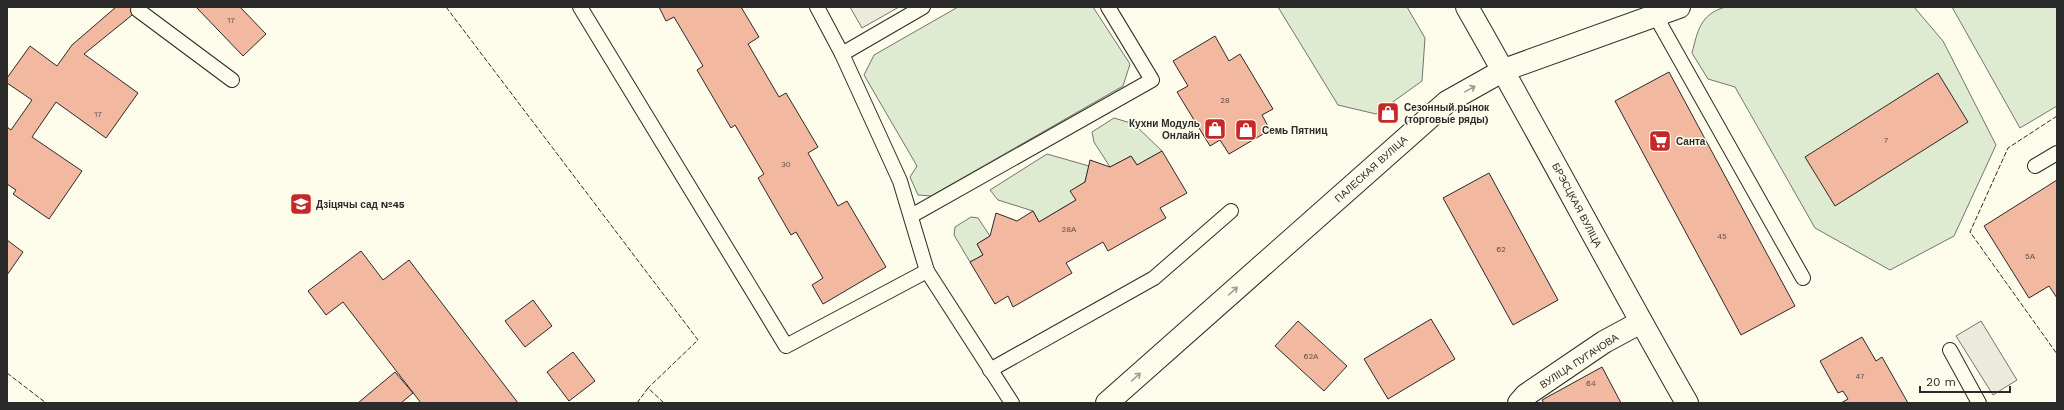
<svg xmlns="http://www.w3.org/2000/svg" width="2064" height="410" font-family="'Work Sans',sans-serif">
	<rect width="100%" height="100%" fill="#fdfbea"/>
	<g fill="#deebd1" stroke="#74746e">
		<path d="M 958,7 L 1093,7 L 1130,64 L 1123,86 L 931,196 L 918,195 L 910,177 L 917,166 L 864,75 L 874,55 Z"/>
		<path d="M 1278,7 L 1407,7 L 1425,38 L 1422,81 L 1376,114 L 1338,105 Z"/>
		<path d="M 1725,7 L 1914,7 L 1943,41 L 1996,145 L 1954,236 L 1890,270 L 1815,228 L 1735,87 L 1708,79 L 1692,53 C 1698,30 1700,15 1725,7 Z"/>
		<path d="M 1952,7 L 2057,7 L 2057,106 L 2020,128 Z"/>
		<path d="M 1114,118 L 1134,124 L 1162,151 L 1137,165 L 1131,156 L 1110,167 L 1094,142 L 1092,132 Z"/>
		<path d="M 1047,154 L 1089,166 L 1085,182 L 1071,191 L 1076,200 L 1039,222 L 1033,211 L 998,200 L 990,190 Z"/>
		<path d="M 971,217 L 978,218 L 990,236 L 977,244 L 983,255 L 970,262 L 954,235 L 955,227 Z"/>
	</g>
	<g fill="#eceadb" stroke="#74746e">
		<path d="M 850,7 L 899,7 L 862,28 Z"/>
		<path d="M 1981,321 L 2017,380 L 1993,395 L 1956,336 Z"/>
	</g>
	<g fill="#f2b8a0" stroke="#2b2b2b">
		<path d="M 116,7 L 142,7 L 84,54 L 138,93 L 106,138 L 56,102 L 32,137 L 82,171 L 49,219 L 13,194 L 16,190 L 7,184 L 7,127 L 11,130 L 32,100 L 7,83 L 7,78 L 30,46 L 57,66 L 72,45 Z"/>
		<path d="M 196,7 L 240,7 L 266,34 L 243,56 Z"/>
		<path d="M 659,7 L 741,7 L 759,37 L 748,44 L 779,97 L 786,93 L 818,147 L 808,153 L 838,206 L 847,201 L 886,267 L 823,304 L 812,285 L 823,278 L 796,232 L 791,235 L 758,178 L 764,174 L 735,125 L 731,128 L 697,70 L 703,66 L 674,17 L 666,21 Z"/>
		<path d="M 1215,36 L 1229,61 L 1240,54 L 1273,109 L 1262,115 L 1270,130 L 1229,154 L 1220,140 L 1210,146 L 1177,92 L 1188,86 L 1173,61 Z"/>
		<path d="M 1669,72 L 1795,306 L 1741,335 L 1615,101 Z"/>
		<path d="M 1938,73 L 1968,122 L 1835,206 L 1805,157 Z"/>
		<path d="M 1162,151 L 1187,193 L 1160,208 L 1166,218 L 1108,251 L 1103,242 L 1066,263 L 1072,273 L 1013,307 L 1008,296 L 995,304 L 970,262 L 983,255 L 977,244 L 990,236 L 996,213 L 1017,221 L 1033,211 L 1039,222 L 1076,200 L 1070,191 L 1085,182 L 1090,160 L 1110,167 L 1131,156 L 1137,165 Z"/>
		<path d="M 1489,173 L 1558,300 L 1513,325 L 1443,198 Z"/>
		<path d="M 2057,180 L 2057,298 L 2049,286 L 2029,298 L 1984,226 Z"/>
		<path d="M 7,240 L 23,252 L 7,275 Z"/>
		<path d="M 361,251 L 383,280 L 409,260 L 518,403 L 421,403 L 343,302 L 326,315 L 308,291 Z"/>
		<path d="M 533,300 L 552,326 L 525,347 L 505,321 Z"/>
		<path d="M 1431,319 L 1455,359 L 1388,399 L 1364,359 Z"/>
		<path d="M 1298,321 L 1347,366 L 1324,391 L 1275,346 Z"/>
		<path d="M 1862,337 L 1876,361 L 1882,357 L 1908,403 L 1841,403 L 1848,399 L 1843,391 L 1838,393 L 1820,361 Z"/>
		<path d="M 573,352 L 595,381 L 569,401 L 547,372 Z"/>
		<path d="M 1602,367 L 1621,403 L 1544,403 L 1542,400 Z"/>
		<path d="M 395,372 L 413,393 L 401,403 L 358,403 Z"/>
	</g>
	<g fill="none" stroke-linecap="round" stroke-linejoin="round">
		<g stroke="#2b2b2b" stroke-width="16">
			<g id="lane">
				<path d="M 580,7 L 786,346 L 927,271"/>
				<path d="M 817,7 L 842,54"/>
				<path d="M 923,7 L 842,54 L 900,181 L 927,271 L 1012,403"/>
				<path d="M 1654,9 L 1655,15 L 1803,278"/>
				<path d="M 138,10 L 232,80"/>
				<path d="M 2035,166 L 2057,153"/>
				<path d="M 911,216 L 1152,80 L 1108,7"/>
				<path d="M 1950,350 L 1979,403"/>
				<path d="M 990,370 L 1154,278 L 1231,211"/>
			</g>
		</g>
		<g stroke="#2b2b2b" stroke-width="24">
			<g id="street">
				<path d="M 1504,70 L 1679,7"/>
				<path d="M 1519,403 L 1526,395 L 1604,342 L 1641,322"/>
			</g>
		</g>
		<g stroke="#2b2b2b" stroke-width="24">
			<path id="secondary" d="M 1107,403 L 1447,102 L 1504,70"/>
		</g>
		<g stroke="#2b2b2b" stroke-width="24">
			<path id="primary" d="M 1467,7 C 1542,138 1612,272 1687,403"/>
		</g>
		<use href="#lane" stroke="#fdfbea" stroke-width="14"/>
		<use href="#street" stroke="#fdfbea" stroke-width="22"/>
		<use href="#secondary" stroke="#fdfbea" stroke-width="22"/>
		<use href="#primary" stroke="#fdfbea" stroke-width="22"/>
		<g stroke="#2b2b2b" stroke-width="1" stroke-dasharray="5 2" stroke-linecap="butt">
			<path d="M 446,7 L 698,340 L 648,388"/>
			<path d="M 2057,116 L 2008,148 L 1970,232 L 2057,354"/>
			<path d="M 7,373 L 46,403"/>
			<path d="M 637,403 L 648,388 L 664,403"/>
		</g>
	</g>
	<defs><path id="oneway-shaft" d="M-6 0H5M1.5-3L5.5 0L1.5 3" fill="none" stroke-width="1.6" stroke-linecap="round" stroke-linejoin="round"/></defs>
	<g stroke="#9e9d94">
		<use href="#oneway-shaft" transform="translate(1470 89) rotate(-29)"/>
		<use href="#oneway-shaft" transform="translate(1233 291) rotate(-42)"/>
		<use href="#oneway-shaft" transform="translate(1136 377) rotate(-42)"/>
	</g>
	<defs>
		<g id="shop-square" transform="scale(1.15)"><rect x="-9" y="-9" width="18" height="18" rx="4" fill="#c62828" stroke="#fdfbea"/><path d="M-5-2.5h2.3a2.7 3.5 0 0 1 5.4 0H5L5.5 6h-11ZM-1.5-2.5h3a1.5 2.3 0 0 0-3 0Z" fill="#fff"/></g>
		<g id="supermarket-square" transform="scale(1.15)"><rect x="-9" y="-9" width="18" height="18" rx="4" fill="#c62828" stroke="#fdfbea"/><path d="M-6-5.5h2.5l.6 2H6L4.5 2H-2.5L-4.4-4H-6ZM-1.5 3.2a1.3 1.3 0 1 0 .1 0ZM3 3.2a1.3 1.3 0 1 0 .1 0Z" fill="#fff"/></g>
		<g id="school-square" transform="scale(1.15)"><rect x="-9" y="-9" width="18" height="18" rx="4" fill="#c62828" stroke="#fdfbea"/><path d="M0-5L7-2L0 1L-7-2ZM-4 1L0 2.5L4 1V4Q0 6-4 4Z" fill="#fff"/></g>
	</defs>
	<g fill-rule="evenodd">
		<use href="#shop-square" x="1388" y="113"/>
		<use href="#shop-square" x="1215" y="129"/>
		<use href="#shop-square" x="1246" y="130"/>
		<use href="#supermarket-square" x="1660" y="141"/>
		<use href="#school-square" x="301" y="204"/>
	</g>
	<g text-anchor="middle" dominant-baseline="central" stroke-width="3" stroke-linejoin="round" paint-order="stroke">
		<g font-size="8" fill="#5d4e48">
			<text x="231" y="20">17</text>
			<text x="1225" y="100">28</text>
			<text x="98" y="114">17</text>
			<text x="1886" y="140">7</text>
			<text x="786" y="164">30</text>
			<text x="1069" y="229">28А</text>
			<text x="1722" y="236">45</text>
			<text x="1501" y="249">62</text>
			<text x="2030" y="256">5А</text>
			<text x="1311" y="356">62А</text>
			<text x="1860" y="376">47</text>
			<text x="1591" y="383">64</text>
		</g>
		<g font-size="10" font-weight="bold" fill="#2b2b2b" stroke="#fdfbea" text-anchor="start">
			<text x="1404" y="107">Сезонный рынок<tspan x="1404" dy="12">(торговые ряды)</tspan></text>
			<text x="1200" y="123" text-anchor="end">Кухни Модуль<tspan x="1200" dy="12">Онлайн</tspan></text>
			<text x="1262" y="130">Семь Пятниц</text>
			<text x="1676" y="141">Санта</text>
			<text x="316" y="204">Дзіцячы сад №45</text>
		</g>
		<g font-size="10" fill="#2b2b2b" stroke="#fdfbea">
			<text transform="translate(1371 169) rotate(-42)">ПАЛЕСКАЯ ВУЛІЦА</text>
			<text transform="translate(1577 205) rotate(62)">БРЭСЦКАЯ ВУЛІЦА</text>
			<text transform="translate(1579 361) rotate(-33)">ВУЛІЦА ПУГАЧОВА</text>
		</g>
	</g>
	<rect width="2064" height="410" fill="none" stroke="#2b2b2b" stroke-width="16"/>
	<path d="M1920 386v6h90v-6" fill="none" stroke="#2b2b2b" stroke-width="2"/>
	<text x="1926" y="386" font-size="12" fill="#2b2b2b" stroke="#fdfbea" stroke-width="3" paint-order="stroke">20 m</text>
</svg>
